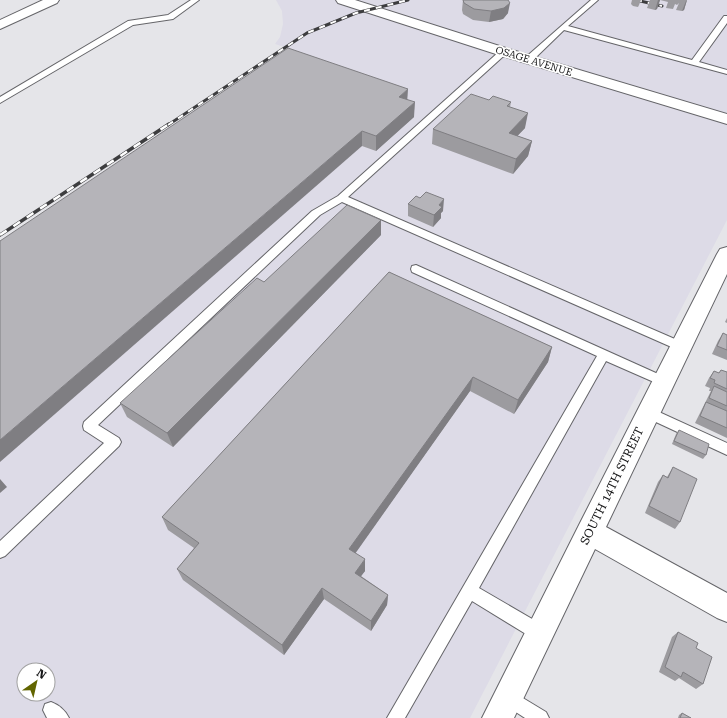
<svg xmlns="http://www.w3.org/2000/svg" width="727" height="718" font-family="'Roboto Serif',serif">
	<rect width="100%" height="100%" fill="#e5e5e9"/>
	<path fill="#dddbe7" fill-rule="evenodd" d="M 276,0 L 727,0 L 727,220 L 470,718 L 0,718 L 0,244 L 291,49 L 275,44 L 280,37 L 283,24 L 282,11 ZM 24,670 L 48,670 L 48,694 L 24,694 Z"/>
	<g fill="none" stroke-linecap="round" stroke-linejoin="round">
		<g stroke="#656569" stroke-width="2">
			<g id="lane">
				<path d="M 191,0 L 199,0 L 173,19 L 133,25 L 0,103 L 0,97 L 128,21 L 168,15 Z"/>
				<path d="M 591,0 L 598,0 L 568,26 L 692,60 L 724,16 L 727,16 L 727,23 L 699,62 L 727,70 L 727,74 L 564,30 L 532,61 L 526,61 L 526,57 Z"/>
				<path d="M 501,50 L 507,50 L 508,52 L 348,197 L 684,343 L 686,346 L 684,349 L 680,351 L 676,349 L 342,202 L 320,215 L 98,425 L 119,438 L 121,442 L 119,446 L 5,556 L 0,558 L 0,541 L 104,443 L 84,430 L 83,426 L 84,422 L 312,211 L 338,196 Z"/>
				<path d="M 416,265 L 667,378 L 669,381 L 667,384 L 663,386 L 606,361 L 479,588 L 546,627 L 548,633 L 546,639 L 540,641 L 534,639 L 472,601 L 405,718 L 387,718 L 597,356 L 412,272 L 411,269 L 412,266 Z"/>
				<path d="M 648,407 L 727,443 L 727,455 L 643,416 L 642,412 L 643,408 Z"/>
				<path d="M 508,689 L 546,712 L 549,718 L 525,718 L 502,703 L 500,697 L 502,691 Z"/>
				<path d="M 51,702 C 59,705 65,710 69,718 L 47,718 L 43,710 L 45,704 Z"/>
			</g>
		</g>
		<g stroke="#656569" stroke-width="2">
			<g id="street">
				<path d="M 43,0 L 59,0 L 57,3 L 0,29 L 0,20 Z"/>
				<path d="M 336,0 L 355,0 L 509,49 L 727,114 L 727,124 L 499,55 L 338,3 Z"/>
				<path d="M 727,247 L 727,274 L 606,527 L 727,593 L 727,622 L 717,618 L 595,549 L 514,718 L 482,718 L 580,523 L 717,254 L 720,249 Z"/>
			</g>
		</g>
		<use href="#lane" fill="#fff" fill-rule="evenodd"/>
		<use href="#street" fill="#fff" fill-rule="evenodd"/>
		<g stroke="#3d3d3f" stroke-width="3">
			<g id="rail-far1">
				<path d="M 636,0 L 662,6"/>
				<path d="M 168,125 L 307,33 L 356,13 L 408,0"/>
			</g>
		</g>
		<g stroke="#3d3d3f" stroke-width="3.5">
			<path id="rail" d="M 0,235 L 169,124"/>
		</g>
		<use href="#rail-far1" stroke="#fff" stroke-width="2" stroke-dasharray="6" stroke-linecap="butt"/>
		<use href="#rail" stroke="#fff" stroke-width="2.5" stroke-dasharray="8" stroke-linecap="butt"/>
	</g>
	<g fill="#9c9b9f">
		<path d="M 463,0 L 508,13 L 503,19 L 489,22 L 473,20 L 463,14 L 462,10 Z"/>
		<path d="M 632,0 L 641,0 L 639,5 L 638,7 L 633,6 L 631,4 Z"/>
		<path d="M 650,0 L 687,0 L 684,10 L 682,11 L 676,10 L 679,3 L 677,5 L 675,4 L 673,9 L 666,8 L 668,2 L 660,0 L 657,9 L 655,10 L 647,8 Z"/>
		<path d="M 407,99 L 414,117 L 376,151 L 362,146 L 0,241 Z"/>
		<path d="M 489,100 L 511,102 L 510,107 L 525,128 L 517,136 L 532,141 L 528,156 L 513,174 L 432,144 L 433,129 Z"/>
		<path d="M 408,204 L 443,211 L 441,213 L 441,218 L 433,227 L 408,216 Z"/>
		<path d="M 381,235 L 173,447 L 127,417 L 120,403 L 264,282 Z"/>
		<path d="M 389,272 L 552,347 L 548,362 L 514,414 L 470,391 L 355,553 L 365,571 L 361,576 L 388,595 L 387,605 L 371,631 L 324,599 L 284,655 L 183,580 L 177,569 L 194,548 L 168,530 L 162,517 Z"/>
		<path d="M 727,318 L 727,323 L 725,322 Z"/>
		<path d="M 723,333 L 727,335 L 727,360 L 712,354 L 718,341 Z"/>
		<path d="M 721,370 L 727,372 L 727,438 L 695,423 L 711,391 L 709,391 L 710,388 L 705,386 L 709,378 L 714,371 L 719,373 Z"/>
		<path d="M 679,430 L 706,455 L 703,459 L 672,444 L 676,434 Z"/>
		<path d="M 673,467 L 680,522 L 675,529 L 645,513 L 658,482 L 663,475 L 667,477 Z"/>
		<path d="M 678,632 L 696,648 L 703,684 L 696,689 L 679,678 L 675,681 L 659,672 L 672,637 Z"/>
		<path d="M 682,713 L 691,718 L 678,718 L 679,715 Z"/>
	</g>
	<g fill="#7f7e82">
		<path d="M 658,0 L 660,0 L 657,9 L 655,10 Z"/>
		<path d="M 687,0 L 684,10 L 682,11 L 686,1 Z"/>
		<path d="M 510,3 L 508,13 L 503,19 L 489,22 L 491,11 Z"/>
		<path d="M 408,89 L 407,104 L 399,97 Z"/>
		<path d="M 415,102 L 414,117 L 376,151 L 376,136 Z"/>
		<path d="M 528,113 L 525,128 L 506,148 L 509,133 Z"/>
		<path d="M 362,131 L 362,146 L 0,462 L 0,440 Z"/>
		<path d="M 532,141 L 528,156 L 513,174 L 516,159 Z"/>
		<path d="M 444,199 L 443,211 L 441,213 L 441,218 L 433,227 L 434,215 L 439,205 Z"/>
		<path d="M 381,220 L 381,235 L 173,447 L 167,433 Z"/>
		<path d="M 552,347 L 548,362 L 514,414 L 518,400 Z"/>
		<path d="M 473,377 L 470,391 L 350,561 L 349,549 Z"/>
		<path d="M 0,479 L 7,487 L 0,493 Z"/>
		<path d="M 365,559 L 365,571 L 355,584 L 355,573 Z"/>
		<path d="M 322,588 L 324,599 L 284,655 L 282,645 Z"/>
		<path d="M 388,595 L 387,605 L 371,631 L 371,621 Z"/>
	</g>
	<g fill="#b5b4b9" stroke="#7f7e82">
		<path d="M 463,0 L 508,0 L 510,3 L 504,8 L 491,11 L 474,9 L 464,3 Z"/>
		<path d="M 288,48 L 408,89 L 399,97 L 415,102 L 376,136 L 362,131 L 0,440 L 0,241 Z"/>
		<path d="M 471,94 L 489,100 L 493,96 L 511,102 L 507,106 L 528,113 L 509,133 L 532,141 L 516,159 L 433,129 Z"/>
		<path d="M 426,192 L 444,199 L 439,205 L 442,207 L 434,215 L 408,204 L 416,196 L 420,198 Z"/>
		<path d="M 347,205 L 381,220 L 167,433 L 120,403 L 257,278 L 264,282 Z"/>
		<path d="M 389,272 L 552,347 L 518,400 L 473,377 L 349,549 L 365,559 L 355,573 L 388,595 L 371,621 L 322,588 L 282,645 L 177,569 L 199,543 L 162,517 Z"/>
		<path d="M 723,333 L 727,335 L 727,350 L 717,346 Z"/>
		<path d="M 721,370 L 727,372 L 727,389 L 714,383 L 715,380 L 710,378 L 714,371 L 719,373 Z"/>
		<path d="M 714,386 L 727,392 L 727,406 L 709,398 Z"/>
		<path d="M 706,402 L 727,411 L 727,428 L 700,416 Z"/>
		<path d="M 679,430 L 709,444 L 706,455 L 674,441 Z"/>
		<path d="M 673,467 L 697,479 L 680,522 L 649,506 L 663,475 L 668,478 Z"/>
		<path d="M 678,632 L 698,643 L 696,648 L 712,657 L 703,684 L 683,672 L 681,677 L 665,667 Z"/>
		<path d="M 682,713 L 691,718 L 680,718 Z"/>
	</g>
	<g text-anchor="middle" dominant-baseline="central" stroke-width="3.5" stroke-linejoin="round" paint-order="stroke">
		<g font-size="10" fill="#161617" stroke="#fff">
			<text transform="translate(534 61) rotate(17)">OSAGE AVENUE</text>
		</g>
		<g font-size="12" fill="#161617" stroke="#fff">
			<text transform="translate(612 486) rotate(-64)">SOUTH 14TH STREET</text>
		</g>
	</g>
	<g transform="translate(36 682) rotate(34)"><circle r="19" fill="#ffffff" stroke="#a2a2a2"/>
	<path d="M0-3L7 15L0 10L-7 15Z" fill="#626500"/>
	<text y="-6" font-size="11" font-weight="bold" text-anchor="middle" fill="#161617">N</text>
	</g>
</svg>
